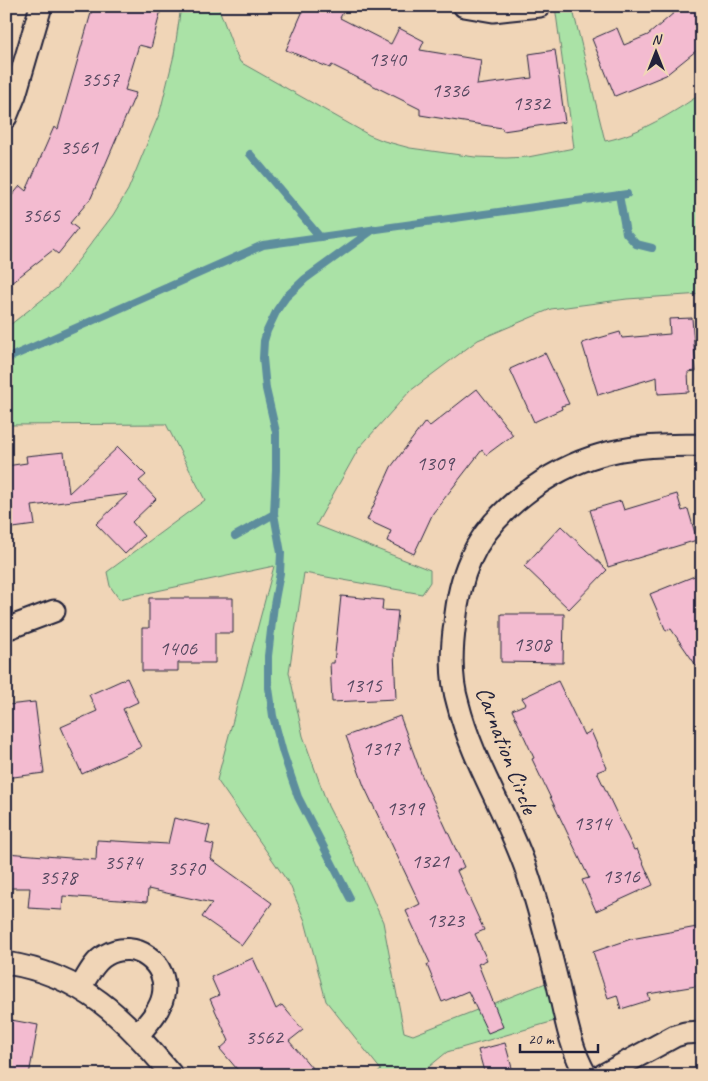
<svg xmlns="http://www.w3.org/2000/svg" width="708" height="1081" font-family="Caveat,sans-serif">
	<rect width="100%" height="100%" fill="#f0d5b7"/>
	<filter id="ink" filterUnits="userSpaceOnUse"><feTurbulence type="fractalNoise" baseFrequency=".02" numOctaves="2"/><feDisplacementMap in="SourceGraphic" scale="10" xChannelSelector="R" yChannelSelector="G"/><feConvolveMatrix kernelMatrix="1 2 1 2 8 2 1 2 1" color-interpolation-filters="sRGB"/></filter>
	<g filter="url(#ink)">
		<path fill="#aae2a6" stroke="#668270" d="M 181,6 L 218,6 L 234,49 L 240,62 L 247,66 L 369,135 L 384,141 L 410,148 L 475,157 L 506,158 L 528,157 L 574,148 L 555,6 L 572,6 L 605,141 C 637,135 675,112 702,93 L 702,294 L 627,299 L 551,309 L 478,340 L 410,391 L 359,448 L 316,525 L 430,570 L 430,582 L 422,594 L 304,573 L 289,672 L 303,736 L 328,806 L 353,855 L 383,922 L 404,1032 L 413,1035 L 556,979 L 565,1018 L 447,1052 L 419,1075 L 375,1075 L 381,1070 L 326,1001 L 305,921 L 290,885 L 217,780 L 274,566 L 119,599 L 110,586 L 107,572 L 205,500 L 166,424 L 6,425 L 6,328 L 57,288 L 113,215 L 128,190 L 160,112 L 174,55 Z"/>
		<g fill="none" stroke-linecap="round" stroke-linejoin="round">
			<g stroke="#5d8d9d" stroke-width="8">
				<path d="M 250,154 L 320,237"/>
				<path d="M 619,195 L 626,233 L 636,244 L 652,248"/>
				<path d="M 6,359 L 263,245 L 627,194"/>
				<path d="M 235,536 L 274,514"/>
				<path d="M 350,898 L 298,797 L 283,753 L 273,716 L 268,681 L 268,656 L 274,605 L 280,573 L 281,553 L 274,514 L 276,470 L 276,432 L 266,389 L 263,358 L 264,341 L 267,331 L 277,310 L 286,297 L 305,279 L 374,229"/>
			</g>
		</g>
		<g fill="#f3bbd0" stroke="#22223b">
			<path d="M 93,6 L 162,6 L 151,48 L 139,45 L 125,90 L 136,93 L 91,198 L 70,223 L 78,229 L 58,254 L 53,250 L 6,287 L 6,203 L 20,186 L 26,191 L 54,127 L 58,129 Z"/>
			<path d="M 305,6 L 346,6 L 340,18 L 391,44 L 399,28 L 424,41 L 420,50 L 481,60 L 477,85 L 532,78 L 529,54 L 555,50 L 565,122 L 503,131 L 502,128 L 420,115 L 420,109 L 332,65 L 330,68 L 286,50 Z"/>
			<path d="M 682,6 L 702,6 L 702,46 L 666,75 L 615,96 L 592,39 L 617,28 L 624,45 L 648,35 Z"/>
			<path d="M 692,318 L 696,371 L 688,372 L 689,392 L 658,394 L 657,377 L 598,395 L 582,343 L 620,332 L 622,338 L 670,334 L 669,319 Z"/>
			<path d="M 545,353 L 569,404 L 561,406 L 562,409 L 534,422 L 510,369 Z"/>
			<path d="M 477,389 L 513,435 L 486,455 L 482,450 L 433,513 L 414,554 L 387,541 L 391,531 L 367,520 L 391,467 L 425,422 L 430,426 Z"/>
			<path d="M 118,447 L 146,475 L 139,481 L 156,499 L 132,522 L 144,536 L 125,554 L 96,524 L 128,494 L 32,506 L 35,525 L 6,529 L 6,466 L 27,463 L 26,456 L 64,452 L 69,493 Z"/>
			<path d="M 677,494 L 682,511 L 688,509 L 697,540 L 608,567 L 590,510 L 621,501 L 624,510 Z"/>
			<path d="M 561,526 L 607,570 L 569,609 L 524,566 Z"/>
			<path d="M 702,573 L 702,674 L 671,629 L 666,631 L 650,594 Z"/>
			<path d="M 341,596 L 383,600 L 382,610 L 398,611 L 394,651 L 396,699 L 332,702 L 330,663 L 334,663 Z"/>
			<path d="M 149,598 L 233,598 L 233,633 L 215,633 L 215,663 L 178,663 L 178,671 L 142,671 L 142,628 L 149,628 Z"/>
			<path d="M 501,614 L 564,614 L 563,663 L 501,662 Z"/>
			<path d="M 127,678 L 138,702 L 123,709 L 141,747 L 82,774 L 61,727 L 97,711 L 89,695 Z"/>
			<path d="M 558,681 L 584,735 L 591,731 L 607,768 L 597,772 L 634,850 L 637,849 L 653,885 L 596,911 L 582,880 L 589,878 L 532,759 L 534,758 L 512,710 L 526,704 L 522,698 Z"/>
			<path d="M 35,702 L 44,773 L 6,778 L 6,731 L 10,731 L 7,705 Z"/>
			<path d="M 400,716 L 422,776 L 464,867 L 457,871 L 484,930 L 475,934 L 487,960 L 478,964 L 503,1027 L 488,1033 L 468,991 L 442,1002 L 427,965 L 430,963 L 406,911 L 420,904 L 364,786 L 346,736 Z"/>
			<path d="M 174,818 L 210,826 L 206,843 L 214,845 L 211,859 L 272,903 L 242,945 L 202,917 L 212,903 L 148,889 L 147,902 L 63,896 L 62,910 L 28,908 L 30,888 L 6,888 L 6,853 L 96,860 L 97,840 L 168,844 Z"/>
			<path d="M 697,927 L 702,955 L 702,985 L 648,994 L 650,1000 L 621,1009 L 617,995 L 608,998 L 593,952 L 631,939 Z"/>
			<path d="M 253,958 L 276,1009 L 282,1005 L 303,1030 L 289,1041 L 318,1075 L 242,1075 L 220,1049 L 229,1041 L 210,999 L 219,995 L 211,977 Z"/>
			<path d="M 6,1019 L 38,1025 L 29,1075 L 6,1075 Z"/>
			<path d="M 505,1043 L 514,1075 L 485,1075 L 478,1050 Z"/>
		</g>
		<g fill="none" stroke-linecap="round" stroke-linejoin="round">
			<g stroke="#22223b" stroke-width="25">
				<g id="minor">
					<path d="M 464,6 L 493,11 L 540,6"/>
					<path d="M 6,117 L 15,95 L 41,6"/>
					<path d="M 6,629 L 54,611"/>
					<path d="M 6,963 C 84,975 124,1018 172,1075"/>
					<path d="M 80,988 C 87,977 94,961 106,955 C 135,938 170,963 163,996 C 160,1011 147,1024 138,1035"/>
					<path d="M 586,1075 C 570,1048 565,1015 558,985 C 549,948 540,911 528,875 C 509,816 473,764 458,704 C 450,678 451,651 455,623 C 457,601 461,580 470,560 C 491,511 550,469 600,455 C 633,445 668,446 702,445"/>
					<path d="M 603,1075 L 675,1036 L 685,1033 L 702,1032"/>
				</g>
			</g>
			<use href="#minor" stroke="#f0d5b7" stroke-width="21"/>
		</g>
	</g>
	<g text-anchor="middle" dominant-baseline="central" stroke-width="5" stroke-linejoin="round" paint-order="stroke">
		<g font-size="21" fill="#564860">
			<text x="387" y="59">1340</text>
			<text x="100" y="79">3557</text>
			<text x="450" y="90">1336</text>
			<text x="531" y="103">1332</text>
			<text x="79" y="147">3561</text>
			<text x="41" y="215">3565</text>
			<text x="435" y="463">1309</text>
			<text x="532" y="644">1308</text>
			<text x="178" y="648">1406</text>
			<text x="363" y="685">1315</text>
			<text x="381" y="748">1317</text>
			<text x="405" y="808">1319</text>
			<text x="592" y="823">1314</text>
			<text x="430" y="861">1321</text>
			<text x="123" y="862">3574</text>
			<text x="186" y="868">3570</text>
			<text x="621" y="876">1316</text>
			<text x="58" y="877">3578</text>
			<text x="445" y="920">1323</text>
			<text x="264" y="1037">3562</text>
		</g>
		<g font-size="24" fill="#22223b" stroke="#f0d5b7">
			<text transform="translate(507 750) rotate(69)">Carnation Circle</text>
		</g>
	</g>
	<rect width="708" height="1081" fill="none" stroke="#f0d5b7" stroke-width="25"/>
	<rect x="12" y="12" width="683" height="1056" fill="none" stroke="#22223b" stroke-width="2" filter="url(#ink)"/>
	<g transform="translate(656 52)" stroke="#f0d5b7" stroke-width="4" paint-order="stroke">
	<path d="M0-4L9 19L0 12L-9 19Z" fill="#22223b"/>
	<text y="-8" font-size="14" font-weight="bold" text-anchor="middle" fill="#22223b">N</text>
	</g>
	<path d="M520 1044v8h78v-8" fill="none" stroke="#22223b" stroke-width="2.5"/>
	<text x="528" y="1044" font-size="15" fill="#22223b" stroke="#f0d5b7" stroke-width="4" paint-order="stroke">20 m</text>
</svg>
